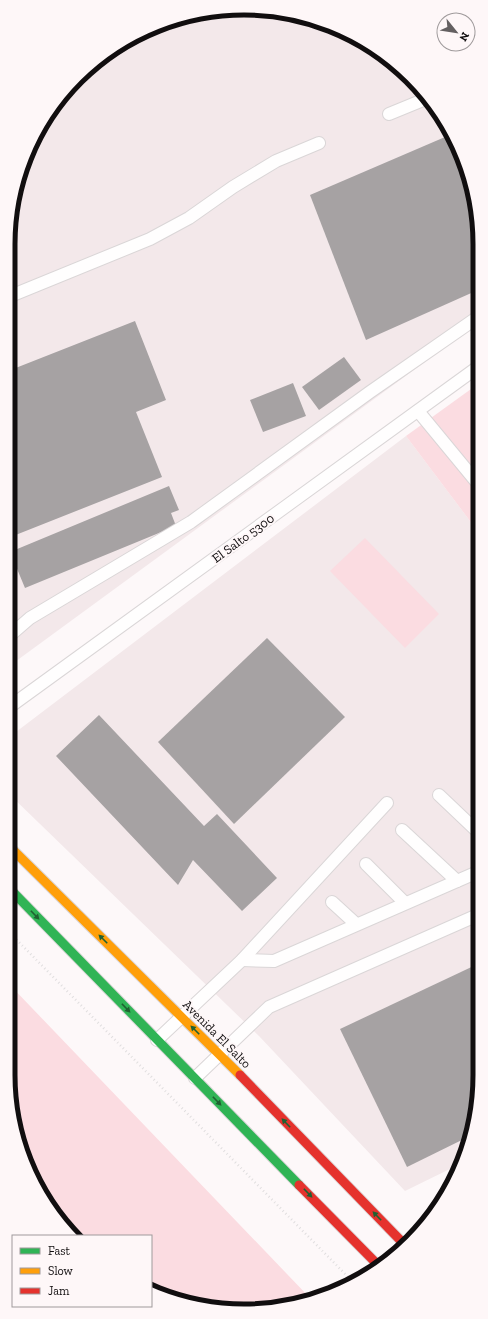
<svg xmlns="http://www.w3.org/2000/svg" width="488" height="1319" font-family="'Zilla Slab',serif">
	<rect width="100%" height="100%" fill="#fdf8f9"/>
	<g fill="#f3e8ea">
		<path d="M 213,10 L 305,16 L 375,48 L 421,88 L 456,140 L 478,213 L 478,323 L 8,667 L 8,244 L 16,183 L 57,100 L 126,40 Z"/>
		<path d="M 406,436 L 479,533 L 480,1075 L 472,1136 L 458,1165 L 405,1191 L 259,1036 L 8,793 L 8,738 Z"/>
	</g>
	<g fill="#fbdce1">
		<path d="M 478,384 L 479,533 L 406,436 Z"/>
		<path d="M 365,538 L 439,614 L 405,648 L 330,571 Z"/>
		<path d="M 8,983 L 310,1298 L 290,1306 L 213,1309 L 151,1288 L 151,1236 L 73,1236 L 66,1230 L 21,1151 L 8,1075 Z"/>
	</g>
	<g fill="#a6a2a3">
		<path d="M 452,134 L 456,140 L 478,213 L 478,290 L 366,340 L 310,195 Z"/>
		<path d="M 135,321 L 166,400 L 136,412 L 162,477 L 8,538 L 8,371 Z"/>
		<path d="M 344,357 L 361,380 L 319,410 L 302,387 Z"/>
		<path d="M 293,383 L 306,416 L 263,432 L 250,400 Z"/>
		<path d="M 169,486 L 179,510 L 171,513 L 176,526 L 25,588 L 10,552 Z"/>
		<path d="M 267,638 L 345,717 L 234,824 L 158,742 Z"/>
		<path d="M 99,715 L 204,826 L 217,814 L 277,878 L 242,911 L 193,860 L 178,885 L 56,756 Z"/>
		<path d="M 480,963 L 480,1075 L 472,1135 L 407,1167 L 340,1029 Z"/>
	</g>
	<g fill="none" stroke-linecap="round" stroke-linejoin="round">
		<g stroke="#dad6d7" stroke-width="14">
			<g id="lane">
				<path d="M 389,114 L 428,98"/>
				<path d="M 8,297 L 150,239 L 189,218 L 233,187 L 276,161 L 319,143"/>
				<path d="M 418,411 L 479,485"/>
				<path d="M 8,637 L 30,618 L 191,522 L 370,392 L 478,317"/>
				<path d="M 8,708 L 478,367"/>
				<path d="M 439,795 L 479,833"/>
				<path d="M 402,830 L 457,881"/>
				<path d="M 366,864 L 405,903"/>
				<path d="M 332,902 L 356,924"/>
				<path d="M 242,960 L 274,961 L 480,871"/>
				<path d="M 157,1040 L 242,960 L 387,803"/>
				<path d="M 195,1078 L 269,1007 L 480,914"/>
			</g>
		</g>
		<g stroke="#dad6d7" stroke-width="11">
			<path id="fast" d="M 8,887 L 299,1185"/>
		</g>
		<g stroke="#dad6d7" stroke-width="11">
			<path id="slow" d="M 8,845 L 240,1075"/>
		</g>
		<g stroke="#dad6d7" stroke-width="11">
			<g id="jam">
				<path d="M 240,1075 L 404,1244"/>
				<path d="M 299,1185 L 380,1267"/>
			</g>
		</g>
		<g stroke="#e0dedf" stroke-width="2.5" stroke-dasharray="1 3" stroke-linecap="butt">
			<path d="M 8,816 L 16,824"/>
			<path d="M 8,931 L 352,1281"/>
		</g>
		<use href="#lane" stroke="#fffefe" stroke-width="12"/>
		<use href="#fast" stroke="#30b455" stroke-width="9"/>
		<use href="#slow" stroke="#ff9f0a" stroke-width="9"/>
		<use href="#jam" stroke="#e5322d" stroke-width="9"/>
	</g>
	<defs><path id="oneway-solid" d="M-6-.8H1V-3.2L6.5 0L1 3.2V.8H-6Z"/></defs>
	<g fill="#206132">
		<use href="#oneway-solid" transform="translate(35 915) rotate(46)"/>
		<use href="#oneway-solid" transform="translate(103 939) rotate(-135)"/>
		<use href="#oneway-solid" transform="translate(126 1008) rotate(46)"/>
		<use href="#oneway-solid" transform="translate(195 1030) rotate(-135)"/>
		<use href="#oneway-solid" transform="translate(217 1101) rotate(46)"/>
		<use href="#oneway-solid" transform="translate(286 1123) rotate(-134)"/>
		<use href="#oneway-solid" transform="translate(308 1193) rotate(46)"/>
		<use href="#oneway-solid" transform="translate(377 1216) rotate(-134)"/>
	</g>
	<g text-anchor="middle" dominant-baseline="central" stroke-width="4" stroke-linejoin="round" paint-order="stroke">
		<g font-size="13" fill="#110e0f" stroke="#fef7f8">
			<text transform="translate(243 538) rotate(-36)">El Salto 5300</text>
			<text transform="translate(217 1034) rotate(45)">Avenida El Salto</text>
		</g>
	</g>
	<path d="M0 0H488V1319H0ZM244 15H244A229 229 0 0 1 473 244V1075A229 229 0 0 1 244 1304H244A229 229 0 0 1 15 1075V244A229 229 0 0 1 244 15Z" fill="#fef7f8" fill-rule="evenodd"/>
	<path fill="none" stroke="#110e0f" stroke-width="5" d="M244 15H244A229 229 0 0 1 473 244V1075A229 229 0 0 1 244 1304H244A229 229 0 0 1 15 1075V244A229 229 0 0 1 244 15Z"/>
	<rect x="12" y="1235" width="140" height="72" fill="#fef7f8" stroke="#9f9a9b"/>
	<rect x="20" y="1248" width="20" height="6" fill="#30b455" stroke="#9f9a9b"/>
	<text x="48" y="1255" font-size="12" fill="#110e0f">Fast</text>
	<rect x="20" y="1268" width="20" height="6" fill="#ff9f0a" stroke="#9f9a9b"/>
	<text x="48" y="1275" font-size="12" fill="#110e0f">Slow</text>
	<rect x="20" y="1288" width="20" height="6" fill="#e5322d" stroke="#9f9a9b"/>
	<text x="48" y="1295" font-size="12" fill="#110e0f">Jam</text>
	<g transform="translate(456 32) rotate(120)"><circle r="19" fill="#fef7f8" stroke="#9f9a9b"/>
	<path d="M0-3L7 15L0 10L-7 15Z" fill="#646061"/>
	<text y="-6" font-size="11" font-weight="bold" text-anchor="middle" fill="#110e0f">N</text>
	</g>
</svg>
